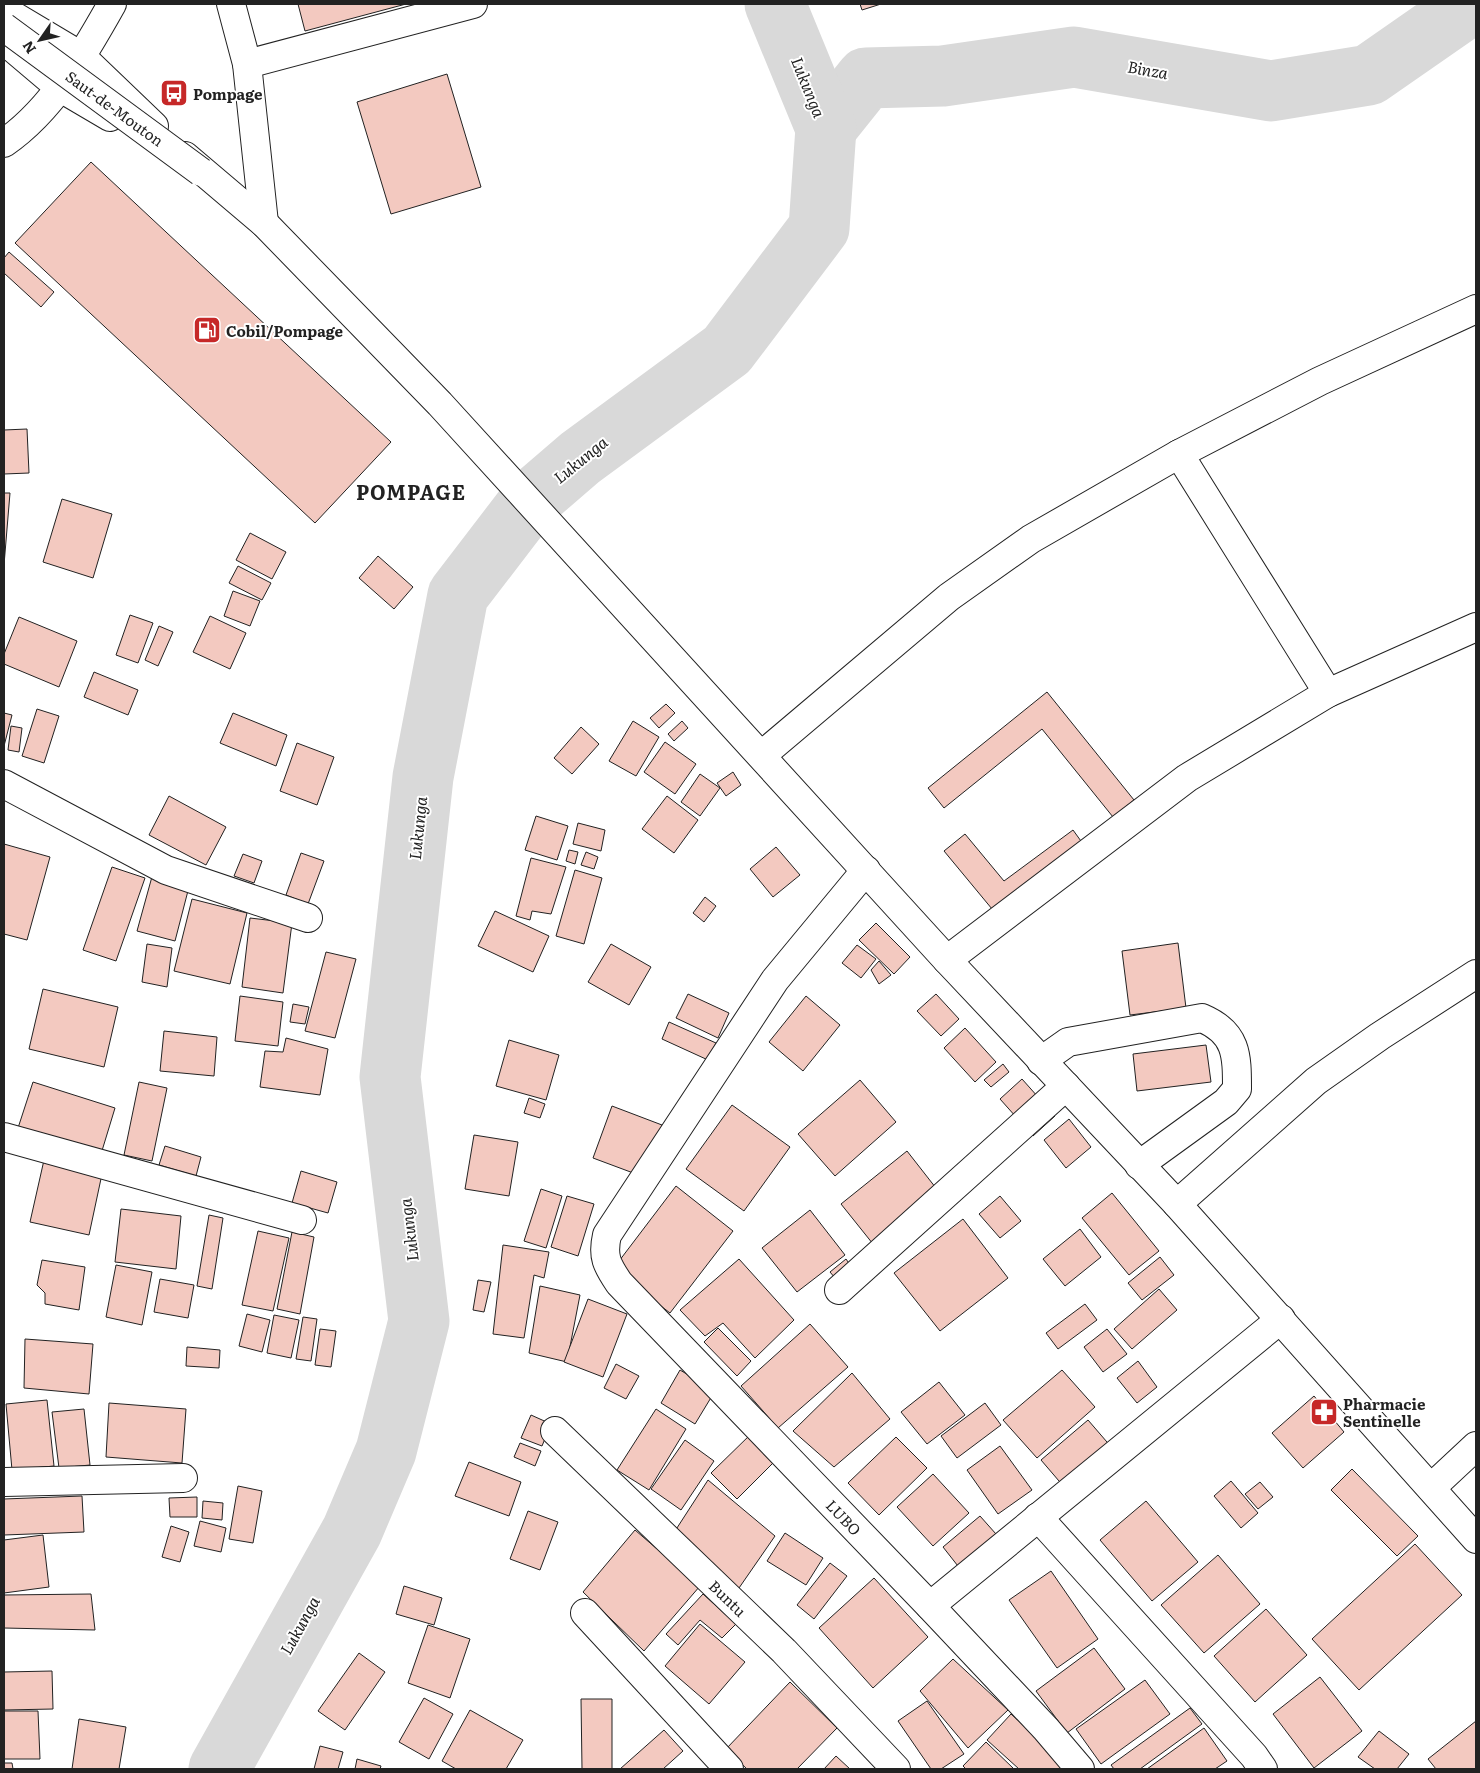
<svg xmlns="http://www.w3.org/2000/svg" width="1480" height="1773" font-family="Literata,serif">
	<rect width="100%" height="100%" fill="#fff"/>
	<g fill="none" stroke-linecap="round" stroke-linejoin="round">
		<g stroke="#d9d9d9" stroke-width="61">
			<path d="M 826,128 L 866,78 L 943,76 L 1074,57 L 1271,91 L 1369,75 L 1471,4"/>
			<path d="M 219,1769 L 352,1531 L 386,1451 L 419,1321 L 390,1077 L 423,777 L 458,595 L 530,501 L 580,458 L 727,350 L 819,228 L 826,128 L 775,4"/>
		</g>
	</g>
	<g fill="#f3c9c0" stroke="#222">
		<path d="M 298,4 L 406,4 L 305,31 Z"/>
		<path d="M 860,4 L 881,4 L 862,10 Z"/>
		<path d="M 447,74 L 481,187 L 391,214 L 357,102 Z"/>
		<path d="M 91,162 L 391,442 L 315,523 L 15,243 Z"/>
		<path d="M 9,252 L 54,292 L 41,307 L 4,273 L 4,258 Z"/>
		<path d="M 27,429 L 29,473 L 4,474 L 4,430 Z"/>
		<path d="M 4,493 L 10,493 L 4,565 Z"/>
		<path d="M 62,499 L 112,514 L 93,578 L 43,562 Z"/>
		<path d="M 250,533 L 286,552 L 272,579 L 236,560 Z"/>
		<path d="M 378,556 L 413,587 L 394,609 L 359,578 Z"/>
		<path d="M 238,566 L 271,583 L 262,600 L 229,583 Z"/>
		<path d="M 233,591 L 260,601 L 250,626 L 224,616 Z"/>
		<path d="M 130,615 L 153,623 L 138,663 L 116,655 Z"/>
		<path d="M 210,616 L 246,633 L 230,669 L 193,652 Z"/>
		<path d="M 19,617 L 77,641 L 59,687 L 4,664 L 4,654 Z"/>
		<path d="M 159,626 L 173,632 L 158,666 L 145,660 Z"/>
		<path d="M 94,672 L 138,690 L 128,715 L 84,697 Z"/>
		<path d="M 1047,692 L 1134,800 L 1113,817 L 1042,729 L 944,808 L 928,788 Z"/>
		<path d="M 666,704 L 675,713 L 659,728 L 650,718 Z"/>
		<path d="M 37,709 L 59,716 L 44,763 L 22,756 Z"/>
		<path d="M 4,713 L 12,715 L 4,746 Z"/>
		<path d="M 233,713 L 287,735 L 276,766 L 220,743 Z"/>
		<path d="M 633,721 L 659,737 L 636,776 L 609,761 Z"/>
		<path d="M 682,721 L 688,728 L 674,741 L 668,734 Z"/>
		<path d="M 11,726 L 22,728 L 19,752 L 8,750 Z"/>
		<path d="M 581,727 L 599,744 L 572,774 L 554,758 Z"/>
		<path d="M 665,742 L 696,764 L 675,794 L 644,772 Z"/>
		<path d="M 297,743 L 334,757 L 317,805 L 280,791 Z"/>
		<path d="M 733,772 L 741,785 L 726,796 L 717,783 Z"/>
		<path d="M 700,774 L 720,788 L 700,816 L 681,802 Z"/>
		<path d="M 169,796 L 226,827 L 206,865 L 149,835 Z"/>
		<path d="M 667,796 L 698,820 L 674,853 L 642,829 Z"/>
		<path d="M 536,816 L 568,826 L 557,860 L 525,850 Z"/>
		<path d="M 578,823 L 605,830 L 601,851 L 573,844 Z"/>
		<path d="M 1073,830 L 1086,848 L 997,915 L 944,851 L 965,834 L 1004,881 Z"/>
		<path d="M 4,844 L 50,857 L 27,940 L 4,934 Z"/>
		<path d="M 776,847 L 800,875 L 773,897 L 750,869 Z"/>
		<path d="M 569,850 L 578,852 L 575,864 L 566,861 Z"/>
		<path d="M 586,852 L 598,857 L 594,869 L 581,865 Z"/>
		<path d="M 301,853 L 324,861 L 308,904 L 286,895 Z"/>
		<path d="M 243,854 L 262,861 L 254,883 L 234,876 Z"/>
		<path d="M 531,858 L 566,867 L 551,914 L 532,911 L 530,920 L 516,916 Z"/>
		<path d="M 112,867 L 145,878 L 116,961 L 83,950 Z"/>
		<path d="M 575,870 L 602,878 L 584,944 L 556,936 Z"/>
		<path d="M 153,873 L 190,883 L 175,941 L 137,931 Z"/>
		<path d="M 705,897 L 716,906 L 704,922 L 693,913 Z"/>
		<path d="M 192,899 L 247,913 L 230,984 L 174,971 Z"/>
		<path d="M 495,911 L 549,936 L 533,972 L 478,946 Z"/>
		<path d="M 250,918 L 292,923 L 283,993 L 242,987 Z"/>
		<path d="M 876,923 L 910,957 L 894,974 L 859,940 Z"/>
		<path d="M 1178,943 L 1186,1008 L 1130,1015 L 1122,951 Z"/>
		<path d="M 147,944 L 172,948 L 167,987 L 142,982 Z"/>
		<path d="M 611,944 L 651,967 L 629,1005 L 588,982 Z"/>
		<path d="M 857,945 L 876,959 L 861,978 L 842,963 Z"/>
		<path d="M 326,952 L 356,959 L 335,1038 L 305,1031 Z"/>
		<path d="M 879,961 L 891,975 L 879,984 L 871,970 Z"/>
		<path d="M 43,989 L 118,1007 L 104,1067 L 29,1049 Z"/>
		<path d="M 688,994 L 729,1013 L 718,1038 L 676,1018 Z"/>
		<path d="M 936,994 L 959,1019 L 941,1036 L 917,1011 Z"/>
		<path d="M 240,996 L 283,1002 L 278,1046 L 235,1041 Z"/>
		<path d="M 806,996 L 840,1025 L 803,1071 L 769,1042 Z"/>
		<path d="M 293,1004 L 309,1007 L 305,1024 L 290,1022 Z"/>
		<path d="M 669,1022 L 716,1043 L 708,1060 L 662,1039 Z"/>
		<path d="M 965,1028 L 996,1062 L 975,1082 L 944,1048 Z"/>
		<path d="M 164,1031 L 217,1037 L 214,1076 L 160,1071 Z"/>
		<path d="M 286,1038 L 328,1049 L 320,1095 L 260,1087 L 265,1051 L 283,1052 Z"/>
		<path d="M 509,1040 L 559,1055 L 546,1100 L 496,1086 Z"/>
		<path d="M 1206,1045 L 1211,1082 L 1137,1091 L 1133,1054 Z"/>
		<path d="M 1003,1064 L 1009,1072 L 991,1087 L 984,1080 Z"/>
		<path d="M 1022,1079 L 1055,1116 L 1033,1136 L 1000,1099 Z"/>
		<path d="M 860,1080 L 896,1122 L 835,1176 L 798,1134 Z"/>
		<path d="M 33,1082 L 115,1108 L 101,1154 L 18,1128 Z"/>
		<path d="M 139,1082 L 167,1088 L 152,1161 L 124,1155 Z"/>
		<path d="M 529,1098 L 545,1104 L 540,1118 L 524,1113 Z"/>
		<path d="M 732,1105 L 790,1147 L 744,1211 L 686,1169 Z"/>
		<path d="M 612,1106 L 662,1125 L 644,1177 L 593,1158 Z"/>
		<path d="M 1069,1119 L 1091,1147 L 1066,1168 L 1044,1140 Z"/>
		<path d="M 474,1135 L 518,1142 L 509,1196 L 465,1189 Z"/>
		<path d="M 165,1146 L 201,1157 L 196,1176 L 159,1165 Z"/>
		<path d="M 907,1151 L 950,1206 L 885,1259 L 841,1204 Z"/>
		<path d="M 44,1160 L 102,1174 L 89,1235 L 30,1222 Z"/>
		<path d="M 301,1171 L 337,1182 L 328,1213 L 292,1203 Z"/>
		<path d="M 676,1186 L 733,1231 L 670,1313 L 613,1269 Z"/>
		<path d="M 541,1189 L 562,1196 L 546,1248 L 524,1241 Z"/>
		<path d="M 1112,1193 L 1159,1251 L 1129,1275 L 1082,1218 Z"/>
		<path d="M 567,1196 L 594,1204 L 578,1256 L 551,1247 Z"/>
		<path d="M 1000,1196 L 1021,1221 L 1000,1238 L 979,1214 Z"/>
		<path d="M 121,1209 L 181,1216 L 176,1269 L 115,1262 Z"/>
		<path d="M 810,1210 L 845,1255 L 797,1292 L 762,1248 Z"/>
		<path d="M 209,1215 L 223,1218 L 212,1289 L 197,1286 Z"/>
		<path d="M 963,1219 L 1008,1278 L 940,1331 L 894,1273 Z"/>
		<path d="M 1080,1229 L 1101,1257 L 1065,1286 L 1043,1259 Z"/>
		<path d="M 258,1231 L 289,1238 L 273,1311 L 242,1305 Z"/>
		<path d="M 292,1232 L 314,1237 L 300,1314 L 277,1309 Z"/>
		<path d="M 503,1245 L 549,1252 L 544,1278 L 534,1275 L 524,1338 L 493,1334 Z"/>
		<path d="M 1160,1257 L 1174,1275 L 1142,1300 L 1128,1283 Z"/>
		<path d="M 739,1259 L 794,1320 L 755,1358 L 723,1323 L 705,1336 L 680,1310 Z"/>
		<path d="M 846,1259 L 855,1272 L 840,1284 L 830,1272 Z"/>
		<path d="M 42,1260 L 85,1267 L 79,1310 L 45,1304 L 45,1293 L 37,1285 Z"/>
		<path d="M 116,1265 L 152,1272 L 142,1325 L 106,1317 Z"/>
		<path d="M 160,1279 L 194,1285 L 188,1318 L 154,1312 Z"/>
		<path d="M 478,1280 L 491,1282 L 484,1312 L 473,1310 Z"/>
		<path d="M 540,1286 L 580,1295 L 567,1362 L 529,1353 Z"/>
		<path d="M 1159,1289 L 1177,1310 L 1132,1349 L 1114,1329 Z"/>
		<path d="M 588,1299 L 627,1314 L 603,1377 L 564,1362 Z"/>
		<path d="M 1085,1304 L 1097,1320 L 1058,1349 L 1046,1333 Z"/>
		<path d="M 247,1314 L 270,1320 L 262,1352 L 239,1346 Z"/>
		<path d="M 274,1315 L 299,1320 L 291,1358 L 267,1353 Z"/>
		<path d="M 303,1317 L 317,1319 L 311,1361 L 296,1359 Z"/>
		<path d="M 810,1324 L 848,1367 L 778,1428 L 741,1386 Z"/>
		<path d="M 718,1328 L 751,1361 L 737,1376 L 704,1342 Z"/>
		<path d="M 320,1329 L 336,1331 L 331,1367 L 315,1365 Z"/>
		<path d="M 1107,1329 L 1127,1354 L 1103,1372 L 1084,1347 Z"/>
		<path d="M 25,1339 L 93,1344 L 89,1394 L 24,1388 Z"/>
		<path d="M 187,1347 L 220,1350 L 219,1368 L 186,1366 Z"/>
		<path d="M 1138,1361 L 1157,1387 L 1137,1403 L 1117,1378 Z"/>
		<path d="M 616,1364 L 639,1376 L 626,1399 L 604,1388 Z"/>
		<path d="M 680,1370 L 715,1391 L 695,1424 L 661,1403 Z"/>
		<path d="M 1062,1370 L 1095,1407 L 1037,1458 L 1003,1420 Z"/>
		<path d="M 852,1373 L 890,1419 L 834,1467 L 793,1431 Z"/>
		<path d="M 939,1382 L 965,1415 L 927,1444 L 901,1412 Z"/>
		<path d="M 1314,1396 L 1344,1432 L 1303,1468 L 1272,1433 Z"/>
		<path d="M 47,1400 L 54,1466 L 12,1470 L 6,1404 Z"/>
		<path d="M 109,1403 L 186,1409 L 182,1463 L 106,1457 Z"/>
		<path d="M 985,1403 L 1001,1425 L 957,1458 L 941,1436 Z"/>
		<path d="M 84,1409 L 90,1465 L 59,1468 L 52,1412 Z"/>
		<path d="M 656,1409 L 686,1429 L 649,1490 L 617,1470 Z"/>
		<path d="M 531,1415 L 551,1424 L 542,1446 L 521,1438 Z"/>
		<path d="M 1088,1420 L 1113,1449 L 1065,1488 L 1041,1460 Z"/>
		<path d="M 753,1432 L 778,1458 L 737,1499 L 711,1473 Z"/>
		<path d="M 896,1437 L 927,1468 L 879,1515 L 848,1483 Z"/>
		<path d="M 685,1440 L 714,1461 L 681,1510 L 651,1489 Z"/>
		<path d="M 520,1443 L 541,1451 L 535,1466 L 514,1457 Z"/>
		<path d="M 1000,1446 L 1032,1490 L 998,1514 L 967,1470 Z"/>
		<path d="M 469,1462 L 521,1482 L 509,1516 L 455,1496 Z"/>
		<path d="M 1352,1469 L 1418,1536 L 1397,1556 L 1331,1490 Z"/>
		<path d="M 933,1474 L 969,1513 L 933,1546 L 897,1507 Z"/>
		<path d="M 708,1480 L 775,1536 L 739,1588 L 675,1531 Z"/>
		<path d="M 1231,1481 L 1258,1513 L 1241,1528 L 1214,1496 Z"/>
		<path d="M 1260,1482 L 1273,1497 L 1258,1509 L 1245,1494 Z"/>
		<path d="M 238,1486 L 262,1491 L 253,1543 L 229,1539 Z"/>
		<path d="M 82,1496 L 84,1532 L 4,1535 L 4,1499 Z"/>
		<path d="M 197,1497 L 197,1517 L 170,1517 L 169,1498 Z"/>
		<path d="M 203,1501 L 223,1503 L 222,1520 L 202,1518 Z"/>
		<path d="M 1146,1501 L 1198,1562 L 1152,1601 L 1100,1540 Z"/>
		<path d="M 528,1511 L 558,1522 L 540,1570 L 510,1559 Z"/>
		<path d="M 980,1516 L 1004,1543 L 965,1575 L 943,1547 Z"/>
		<path d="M 200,1521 L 226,1528 L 221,1552 L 194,1546 Z"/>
		<path d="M 171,1526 L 189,1532 L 180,1562 L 162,1557 Z"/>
		<path d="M 635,1530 L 700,1586 L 644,1651 L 583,1592 Z"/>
		<path d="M 785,1533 L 823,1558 L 806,1585 L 767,1561 Z"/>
		<path d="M 43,1535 L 49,1587 L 4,1593 L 4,1540 Z"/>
		<path d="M 1415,1544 L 1462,1595 L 1359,1690 L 1312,1639 Z"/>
		<path d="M 1218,1555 L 1260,1604 L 1204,1653 L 1161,1605 Z"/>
		<path d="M 830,1563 L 847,1576 L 814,1619 L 797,1605 Z"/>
		<path d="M 1051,1571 L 1098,1639 L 1057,1668 L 1009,1600 Z"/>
		<path d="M 874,1578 L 928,1637 L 873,1688 L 819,1628 Z"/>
		<path d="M 404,1586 L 442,1598 L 434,1625 L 396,1614 Z"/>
		<path d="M 91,1594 L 95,1630 L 4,1628 L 4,1595 Z"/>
		<path d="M 703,1594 L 736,1624 L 722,1638 L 700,1620 L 678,1645 L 666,1634 Z"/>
		<path d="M 1266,1609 L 1307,1655 L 1255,1702 L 1214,1656 Z"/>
		<path d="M 700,1624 L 745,1662 L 709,1704 L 665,1666 Z"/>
		<path d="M 428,1625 L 470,1639 L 450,1698 L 408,1683 Z"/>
		<path d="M 1094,1648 L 1125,1689 L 1067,1733 L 1036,1691 Z"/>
		<path d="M 359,1653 L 385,1672 L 345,1730 L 318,1711 Z"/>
		<path d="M 953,1659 L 1008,1710 L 968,1748 L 920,1691 Z"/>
		<path d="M 52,1671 L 53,1709 L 4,1710 L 4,1672 Z"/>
		<path d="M 1320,1677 L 1362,1731 L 1314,1768 L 1273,1714 Z"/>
		<path d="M 1145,1680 L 1170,1714 L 1101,1764 L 1076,1729 Z"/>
		<path d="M 790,1682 L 837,1728 L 797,1769 L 747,1769 L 726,1749 Z"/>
		<path d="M 424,1698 L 453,1714 L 429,1759 L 399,1742 Z"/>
		<path d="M 581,1699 L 612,1699 L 612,1769 L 582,1769 Z"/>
		<path d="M 927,1701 L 964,1754 L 941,1769 L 931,1769 L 898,1721 Z"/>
		<path d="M 1190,1708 L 1202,1724 L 1140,1769 L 1114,1769 L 1111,1765 Z"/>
		<path d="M 470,1710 L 523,1740 L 506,1769 L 456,1769 L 442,1761 Z"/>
		<path d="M 4,1711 L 38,1711 L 40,1759 L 4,1759 Z"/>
		<path d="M 1011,1714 L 1072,1769 L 1019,1769 L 987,1740 Z"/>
		<path d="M 79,1719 L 126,1727 L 119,1769 L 72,1769 Z"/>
		<path d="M 1476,1721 L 1476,1769 L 1436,1769 L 1428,1759 Z"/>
		<path d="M 1204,1728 L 1227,1761 L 1215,1769 L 1147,1769 Z"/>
		<path d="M 664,1730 L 683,1751 L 663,1769 L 620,1769 Z"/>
		<path d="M 1379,1731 L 1409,1754 L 1397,1769 L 1375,1769 L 1358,1757 Z"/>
		<path d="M 986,1742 L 1014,1769 L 966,1769 L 963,1766 Z"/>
		<path d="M 320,1746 L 343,1752 L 338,1769 L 314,1769 Z"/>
		<path d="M 836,1756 L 850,1769 L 824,1769 Z"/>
		<path d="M 357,1759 L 381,1766 L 380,1769 L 355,1769 Z"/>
		<path d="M 4,1763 L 12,1763 L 13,1769 L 4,1769 Z"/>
	</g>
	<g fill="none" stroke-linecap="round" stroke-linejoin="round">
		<g stroke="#222" stroke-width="30">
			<g id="minor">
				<path d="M 231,4 L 247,64 L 264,223"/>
				<path d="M 4,10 L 81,56 L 154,126"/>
				<path d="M 7,43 L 59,87 L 110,117"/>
				<path d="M 247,64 L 473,4"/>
				<path d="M 4,143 C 52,110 84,54 112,4"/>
				<path d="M 185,156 L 264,223 L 440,404 L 947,960 L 1177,1204 L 1476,1539"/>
				<path d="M 1179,454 L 1328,693"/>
				<path d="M 762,755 L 949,597 L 1031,539 L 1179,454 L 1320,381 L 1476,309"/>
				<path d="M 4,784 L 166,870 L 308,918"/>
				<path d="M 866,870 L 775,980 L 607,1235 C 602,1257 607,1265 619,1283 L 930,1606 L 1046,1729 L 1080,1769"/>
				<path d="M 947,960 L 1187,778 L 1328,693 L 1476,627"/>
				<path d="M 1041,1061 L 1068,1042 L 1202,1018 C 1237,1033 1237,1055 1237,1089 L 1226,1102 L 1139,1165"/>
				<path d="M 4,1137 L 302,1220"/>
				<path d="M 1177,1204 L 1316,1081 L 1380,1036 L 1476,974"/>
				<path d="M 839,1290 L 1066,1086"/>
				<path d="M 555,1431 L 784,1651 L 896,1769"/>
				<path d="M 4,1482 L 183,1478"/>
				<path d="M 1431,1488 L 1476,1446"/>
				<path d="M 1038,1517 L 1254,1756 L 1263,1769"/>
				<path d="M 930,1606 L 1281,1319"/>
				<path d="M 585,1613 L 729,1769"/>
			</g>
		</g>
		<use href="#minor" stroke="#fff" stroke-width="28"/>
		<g stroke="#222" stroke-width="30" stroke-linecap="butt">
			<path id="minor-bridge" d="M 4,27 L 201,172"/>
		</g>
		<use href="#minor-bridge" stroke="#fff" stroke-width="28"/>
	</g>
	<defs>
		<g id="bus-square" transform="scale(1.4375)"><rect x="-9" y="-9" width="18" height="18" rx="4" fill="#c62828" stroke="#fff"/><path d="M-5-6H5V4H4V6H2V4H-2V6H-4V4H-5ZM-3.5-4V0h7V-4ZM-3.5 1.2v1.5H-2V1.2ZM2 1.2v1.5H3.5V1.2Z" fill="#fff"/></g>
		<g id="fuel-square" transform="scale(1.4375)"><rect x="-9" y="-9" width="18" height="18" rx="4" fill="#c62828" stroke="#fff"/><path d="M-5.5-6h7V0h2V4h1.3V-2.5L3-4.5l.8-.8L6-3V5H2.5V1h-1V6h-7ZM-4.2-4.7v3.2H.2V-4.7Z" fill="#fff"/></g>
		<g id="pharmacy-square" transform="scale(1.4375)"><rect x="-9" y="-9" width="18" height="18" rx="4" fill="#c62828" stroke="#fff"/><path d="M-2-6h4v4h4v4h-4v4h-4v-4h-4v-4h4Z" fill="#fff"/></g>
	</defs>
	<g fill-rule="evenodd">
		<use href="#bus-square" x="174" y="93"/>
		<use href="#fuel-square" x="207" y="330"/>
		<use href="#pharmacy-square" x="1324" y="1412"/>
	</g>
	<g text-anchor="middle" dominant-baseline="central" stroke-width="4" stroke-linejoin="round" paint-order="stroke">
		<g font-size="15" font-weight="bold" fill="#222" stroke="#fff" text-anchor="start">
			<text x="193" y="93">Pompage</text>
			<text x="226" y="330">Cobil/Pompage</text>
			<text x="1343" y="1403">Pharmacie<tspan x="1343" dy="17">Sentinelle</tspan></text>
		</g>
		<g font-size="15" fill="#222" stroke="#fff">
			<text transform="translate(115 108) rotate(36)">Saut-de-Mouton</text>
			<text transform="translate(844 1517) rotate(46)">LUBO</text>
			<text transform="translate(728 1598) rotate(44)">Buntu</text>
		</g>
		<g font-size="16" font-style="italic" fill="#222" stroke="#fff">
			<text transform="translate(1148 69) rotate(10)">Binza</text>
			<text transform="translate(809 87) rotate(68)">Lukunga</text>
			<text transform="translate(580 459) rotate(-39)">Lukunga</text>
			<text transform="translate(417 828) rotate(-84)">Lukunga</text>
			<text transform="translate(408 1230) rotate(-97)">Lukunga</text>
			<text transform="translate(299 1625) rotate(-61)">Lukunga</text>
		</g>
		<g font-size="20" font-weight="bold" letter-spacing="1" fill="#222" stroke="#fff">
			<text x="411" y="491">POMPAGE</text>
		</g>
	</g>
	<rect width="1480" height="1773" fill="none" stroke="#222222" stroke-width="10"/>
	<g transform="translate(40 40) rotate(236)" stroke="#ffffff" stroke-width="4" paint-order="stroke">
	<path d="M0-4L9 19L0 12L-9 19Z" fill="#222222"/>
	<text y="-8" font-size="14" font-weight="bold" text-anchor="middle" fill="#222222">N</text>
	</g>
</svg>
